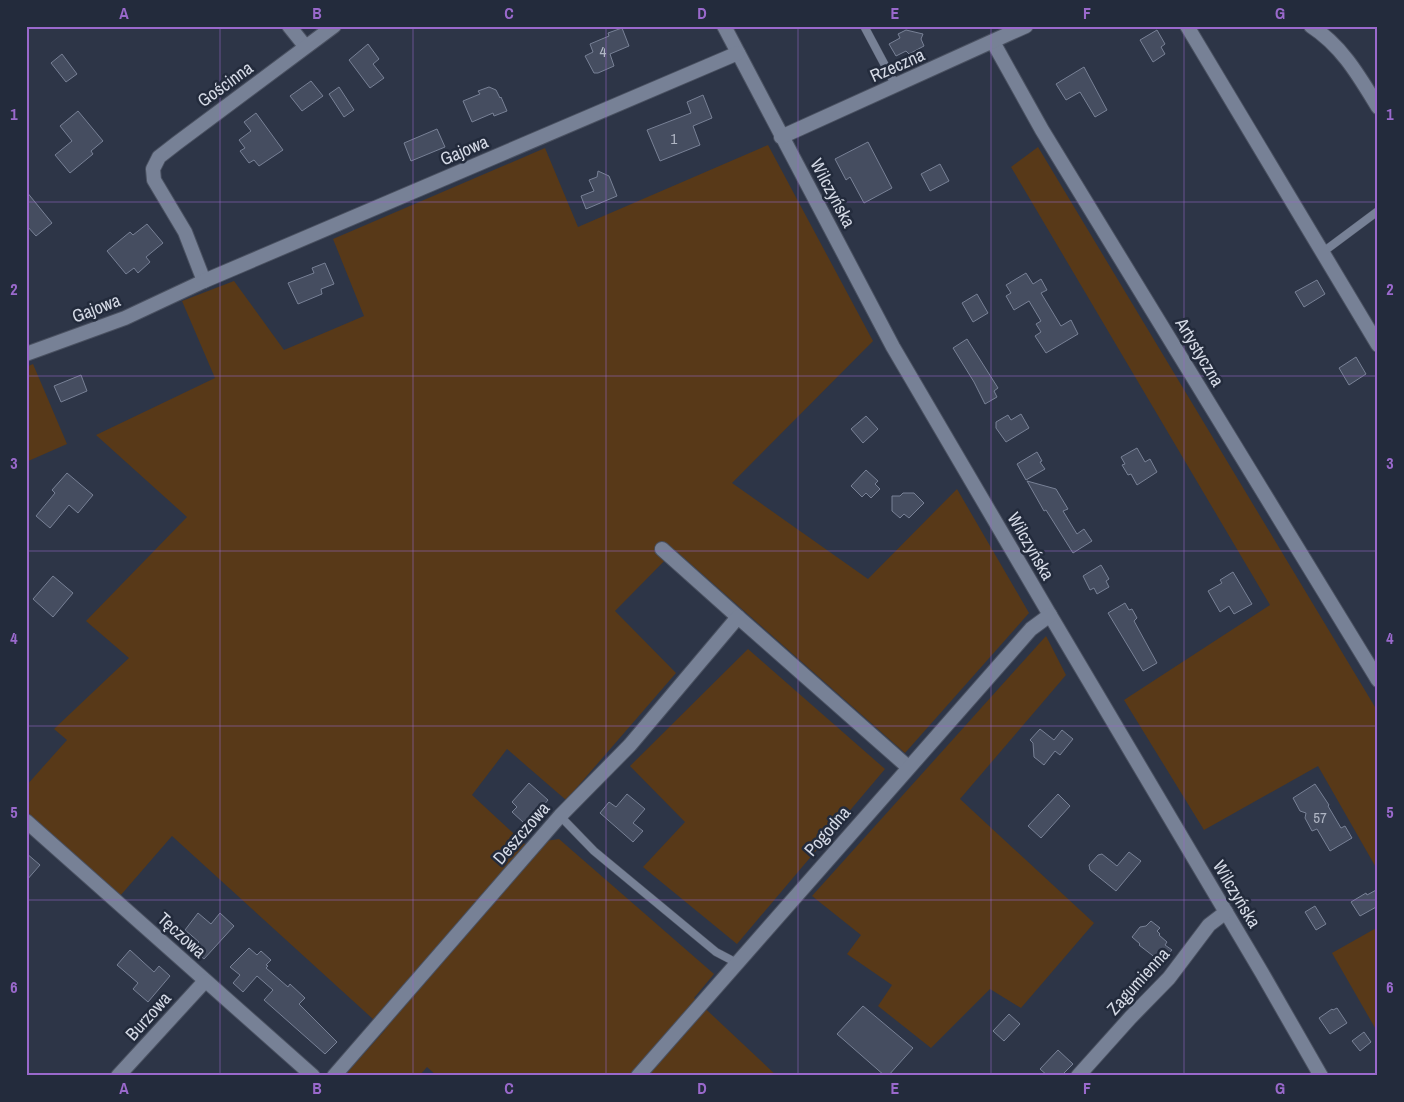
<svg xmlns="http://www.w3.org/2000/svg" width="1404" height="1102" font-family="'Archivo Narrow',sans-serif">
	<rect width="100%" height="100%" fill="#2d3547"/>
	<g fill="#583918">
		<path d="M 768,145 L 873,341 L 732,483 L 868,579 L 957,489 L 1029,613 L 905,753 L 675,550 L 615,611 L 676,673 L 566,800 L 507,749 L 472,795 L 525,844 L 559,839 L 714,974 L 694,998 L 777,1076 L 437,1076 L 427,1067 L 419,1076 L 344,1076 L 385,1030 L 172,836 L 120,896 L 26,814 L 26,786 L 67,740 L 54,729 L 129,658 L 86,621 L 187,517 L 96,435 L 215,378 L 182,301 L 234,281 L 284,350 L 364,316 L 333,239 L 545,148 L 578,227 Z"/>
		<path d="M 1038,147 L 1378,712 L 1378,871 L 1318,766 L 1204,830 L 1124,700 L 1270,605 L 1011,167 Z"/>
		<path d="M 33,364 L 67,444 L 26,462 L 26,367 Z"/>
		<path d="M 1046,636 L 1066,675 L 960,799 L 1094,923 L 1021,1008 L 990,989 L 931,1048 L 878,1006 L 892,985 L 847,954 L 861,935 L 812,896 Z"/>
		<path d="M 748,649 L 885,769 L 737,944 L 643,867 L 685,822 L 630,766 Z"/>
		<path d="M 1378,927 L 1378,1033 L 1332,953 Z"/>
	</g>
	<g fill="#454d60" stroke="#788196">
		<path d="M 622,28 L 629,46 L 610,54 L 614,66 L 598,73 L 594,73 L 585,56 L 593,52 L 590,44 L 609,36 L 608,33 Z"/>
		<path d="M 906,30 L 923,34 L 921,39 L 924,46 L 909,54 L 906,51 L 896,56 L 889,44 L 900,38 L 898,34 Z"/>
		<path d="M 1157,30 L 1165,44 L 1161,47 L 1165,54 L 1153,62 L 1140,40 Z"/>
		<path d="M 368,44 L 379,59 L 373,64 L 384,78 L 370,88 L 349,60 Z"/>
		<path d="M 62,54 L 77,74 L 66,82 L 51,63 Z"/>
		<path d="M 1084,67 L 1107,110 L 1095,117 L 1080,92 L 1066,100 L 1056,84 Z"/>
		<path d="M 311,81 L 323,96 L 302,111 L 290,96 Z"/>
		<path d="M 339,87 L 354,110 L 344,117 L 329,94 Z"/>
		<path d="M 489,87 L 496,90 L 500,98 L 501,97 L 507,111 L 494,116 L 493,113 L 472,122 L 463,101 L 480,94 L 478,91 Z"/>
		<path d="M 703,95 L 712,118 L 693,126 L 700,145 L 660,161 L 647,130 L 691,113 L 687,102 Z"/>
		<path d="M 78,111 L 103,141 L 91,151 L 93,154 L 70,173 L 55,155 L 72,141 L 60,126 Z"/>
		<path d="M 256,113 L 283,150 L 259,166 L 254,160 L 249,163 L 240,151 L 245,148 L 239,140 L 251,131 L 244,122 Z"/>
		<path d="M 437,129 L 445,147 L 411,161 L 404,143 Z"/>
		<path d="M 868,142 L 892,188 L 864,203 L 850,177 L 846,180 L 835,159 Z"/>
		<path d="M 940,164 L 949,181 L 930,191 L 921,174 Z"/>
		<path d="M 598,171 L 609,176 L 617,196 L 586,209 L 581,196 L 594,191 L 589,180 L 597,177 Z"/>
		<path d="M 26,191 L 52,223 L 36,236 L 26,225 Z"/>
		<path d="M 147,224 L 163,243 L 146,257 L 150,262 L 138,273 L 134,268 L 126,274 L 107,251 L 130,232 L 133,235 Z"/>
		<path d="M 325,263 L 334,284 L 321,289 L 322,294 L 298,304 L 288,283 L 314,273 L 312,268 Z"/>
		<path d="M 1026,273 L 1033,284 L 1041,279 L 1047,290 L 1041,293 L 1061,326 L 1071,320 L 1078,334 L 1046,353 L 1035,336 L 1041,332 L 1036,324 L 1041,321 L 1029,301 L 1014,310 L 1006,296 L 1011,293 L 1006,285 Z"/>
		<path d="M 1317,280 L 1325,294 L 1304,307 L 1295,292 Z"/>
		<path d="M 977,294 L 988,313 L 973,322 L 962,303 Z"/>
		<path d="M 967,339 L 998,388 L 994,391 L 997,397 L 985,404 L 974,382 L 953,348 Z"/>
		<path d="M 1356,357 L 1366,374 L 1349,385 L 1339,368 Z"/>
		<path d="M 81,375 L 87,391 L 61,402 L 54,386 Z"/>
		<path d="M 1021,414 L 1029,428 L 1006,442 L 996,428 L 996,422 L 1008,415 L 1011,420 Z"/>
		<path d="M 866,416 L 878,429 L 863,443 L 851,429 Z"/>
		<path d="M 1137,448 L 1145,462 L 1150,459 L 1157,472 L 1137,485 L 1131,474 L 1128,475 L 1122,465 L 1125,464 L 1121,457 Z"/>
		<path d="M 1037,452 L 1042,461 L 1040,462 L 1045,469 L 1026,480 L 1017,464 Z"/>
		<path d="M 866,470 L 878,481 L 875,484 L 880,489 L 871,498 L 866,493 L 862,497 L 851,486 Z"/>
		<path d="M 67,473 L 93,495 L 78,513 L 69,505 L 50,528 L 36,516 L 55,493 L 52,490 Z"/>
		<path d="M 1027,481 L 1056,489 L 1068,509 L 1063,511 L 1077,534 L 1084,529 L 1092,541 L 1073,553 L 1046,510 L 1044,511 Z"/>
		<path d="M 903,493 L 914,493 L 924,503 L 909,518 L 904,514 L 900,518 L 892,511 L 892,496 L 900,496 Z"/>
		<path d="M 1101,565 L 1109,579 L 1106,581 L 1109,587 L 1097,594 L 1094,588 L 1090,590 L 1083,576 Z"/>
		<path d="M 1233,572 L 1252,604 L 1234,614 L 1229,606 L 1220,612 L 1208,591 L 1222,583 L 1220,580 Z"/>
		<path d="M 53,576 L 73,593 L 53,617 L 33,599 Z"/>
		<path d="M 1125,603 L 1129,610 L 1132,609 L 1137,618 L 1134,621 L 1157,663 L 1143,671 L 1108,613 Z"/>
		<path d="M 1040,729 L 1054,740 L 1062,730 L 1073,739 L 1060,755 L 1055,751 L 1044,765 L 1034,757 L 1033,743 L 1030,740 Z"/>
		<path d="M 529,783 L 548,800 L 538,812 L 536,810 L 524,823 L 512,812 L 517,807 L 512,802 Z"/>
		<path d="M 1315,784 L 1329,805 L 1328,806 L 1341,828 L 1345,826 L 1352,838 L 1330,851 L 1317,829 L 1312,831 L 1305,818 L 1306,813 L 1300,811 L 1293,798 Z"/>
		<path d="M 627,794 L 645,809 L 633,823 L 643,831 L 633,842 L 600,813 L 609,802 L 616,807 Z"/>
		<path d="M 1058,794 L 1070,806 L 1041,838 L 1028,826 Z"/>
		<path d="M 1129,852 L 1141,861 L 1116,891 L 1090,870 L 1089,865 L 1098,855 L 1102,854 L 1117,866 Z"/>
		<path d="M 26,853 L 40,865 L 26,881 Z"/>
		<path d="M 1378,889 L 1378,906 L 1360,916 L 1351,902 L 1366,893 L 1367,895 Z"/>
		<path d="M 1315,906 L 1326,924 L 1316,930 L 1305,912 Z"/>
		<path d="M 198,913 L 211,924 L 220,913 L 234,926 L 204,959 L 192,949 L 199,942 L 185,930 Z"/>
		<path d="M 1151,921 L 1160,928 L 1157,931 L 1160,934 L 1159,935 L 1167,942 L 1165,945 L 1172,950 L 1161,962 L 1139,945 L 1140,944 L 1132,937 L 1140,927 L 1146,926 Z"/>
		<path d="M 249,948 L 257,955 L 261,951 L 271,960 L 266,965 L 268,966 L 266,968 L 288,987 L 290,984 L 305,998 L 299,1004 L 337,1042 L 325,1054 L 264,1000 L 273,990 L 257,976 L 243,992 L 233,983 L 240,975 L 230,967 Z"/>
		<path d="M 130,950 L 154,972 L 159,966 L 170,976 L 148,1002 L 133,989 L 138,983 L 117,965 Z"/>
		<path d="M 863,1006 L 913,1048 L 888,1076 L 885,1076 L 837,1034 Z"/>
		<path d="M 1337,1008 L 1347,1023 L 1330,1034 L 1319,1018 L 1332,1009 L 1333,1010 Z"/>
		<path d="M 1009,1014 L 1020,1024 L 1004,1041 L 993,1031 Z"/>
		<path d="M 1364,1032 L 1371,1042 L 1360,1051 L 1352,1041 Z"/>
		<path d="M 1058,1050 L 1073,1064 L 1061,1076 L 1048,1076 L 1040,1069 Z"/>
	</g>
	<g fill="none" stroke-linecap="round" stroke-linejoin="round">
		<g stroke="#4a5161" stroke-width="9">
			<g id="service">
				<path d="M 864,26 L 896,86"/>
				<path d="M 1323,252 L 1378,211"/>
				<path d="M 560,816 L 594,851 L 716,952 L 737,963"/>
			</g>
		</g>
		<g stroke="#4a5161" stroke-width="16">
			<g id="minor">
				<path d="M 289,26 L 305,46"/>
				<path d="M 724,26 L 893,347 L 1050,615 L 1262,973 L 1321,1076"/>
				<path d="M 1187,26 L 1378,345"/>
				<path d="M 1311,26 C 1342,46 1359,76 1378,107"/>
				<path d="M 993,42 L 1042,130 L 1378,680"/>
				<path d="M 781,137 L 1026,26"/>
				<path d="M 204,281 L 185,232 L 154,180 L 153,169 L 159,157 L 177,143 L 334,26"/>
				<path d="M 26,354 L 125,318 L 204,281 L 738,53"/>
				<path d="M 662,549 L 738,617"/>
				<path d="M 26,821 L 313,1076"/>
				<path d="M 118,1076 L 205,981"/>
				<path d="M 334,1076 L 560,816 L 630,745 L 738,617 L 908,767"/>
				<path d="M 638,1076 L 1031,629 L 1050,615"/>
				<path d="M 1078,1076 L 1130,1018 L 1169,978 L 1209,925 L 1226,912"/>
			</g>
		</g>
		<use href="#service" stroke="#778196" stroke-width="8"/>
		<use href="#minor" stroke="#778196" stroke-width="14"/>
	</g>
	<path fill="none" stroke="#9a69cc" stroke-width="1" stroke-opacity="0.55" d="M 220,26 L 220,1076M 413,26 L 413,1076M 606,26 L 606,1076M 798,26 L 798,1076M 991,26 L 991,1076M 1184,26 L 1184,1076M 26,202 L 1378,202M 26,376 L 1378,376M 26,551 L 1378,551M 26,726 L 1378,726M 26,900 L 1378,900"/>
	<g text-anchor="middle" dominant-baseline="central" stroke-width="5" stroke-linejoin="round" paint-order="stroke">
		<g font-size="15" fill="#b0b6c4">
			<text x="603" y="51">4</text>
			<text x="674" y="138">1</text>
			<text x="1320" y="817">57</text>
		</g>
		<g font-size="18" fill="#d4d9e5" stroke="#232b3c">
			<text transform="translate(897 65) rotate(-24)">Rzeczna</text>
			<text transform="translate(225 84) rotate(-36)">Gościnna</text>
			<text transform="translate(464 150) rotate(-23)">Gajowa</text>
			<text transform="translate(833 193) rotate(62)">Wilczyńska</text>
			<text transform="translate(96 308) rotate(-21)">Gajowa</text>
			<text transform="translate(1200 352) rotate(59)">Artystyczna</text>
			<text transform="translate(1031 546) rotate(60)">Wilczyńska</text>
			<text transform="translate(827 831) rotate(-49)">Pogodna</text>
			<text transform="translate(521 833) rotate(-49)">Deszczowa</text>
			<text transform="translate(1237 894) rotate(59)">Wilczyńska</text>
			<text transform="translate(182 935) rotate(42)">Tęczowa</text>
			<text transform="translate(1138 981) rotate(-48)">Zagumienna</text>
			<text transform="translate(148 1016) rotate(-48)">Burzowa</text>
		</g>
	</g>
	<rect width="1404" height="1102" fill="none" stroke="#232b3c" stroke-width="55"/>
	<rect x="28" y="28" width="1348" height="1046" fill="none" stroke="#9a69cc" stroke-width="2"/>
	<g font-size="16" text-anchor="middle" font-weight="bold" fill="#9a69cc">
		<text x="124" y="19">A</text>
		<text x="317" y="19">B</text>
		<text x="509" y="19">C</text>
		<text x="702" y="19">D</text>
		<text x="895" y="19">E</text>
		<text x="1087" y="19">F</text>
		<text x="1280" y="19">G</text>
		<text x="14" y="120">1</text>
		<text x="1390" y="120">1</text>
		<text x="14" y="295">2</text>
		<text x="1390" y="295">2</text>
		<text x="14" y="469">3</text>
		<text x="1390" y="469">3</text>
		<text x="14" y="644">4</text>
		<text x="1390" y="644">4</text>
		<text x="14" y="818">5</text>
		<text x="1390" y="818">5</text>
		<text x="14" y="993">6</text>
		<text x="1390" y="993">6</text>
		<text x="124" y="1094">A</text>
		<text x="317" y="1094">B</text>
		<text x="509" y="1094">C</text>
		<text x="702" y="1094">D</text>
		<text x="895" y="1094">E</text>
		<text x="1087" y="1094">F</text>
		<text x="1280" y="1094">G</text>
	</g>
</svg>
